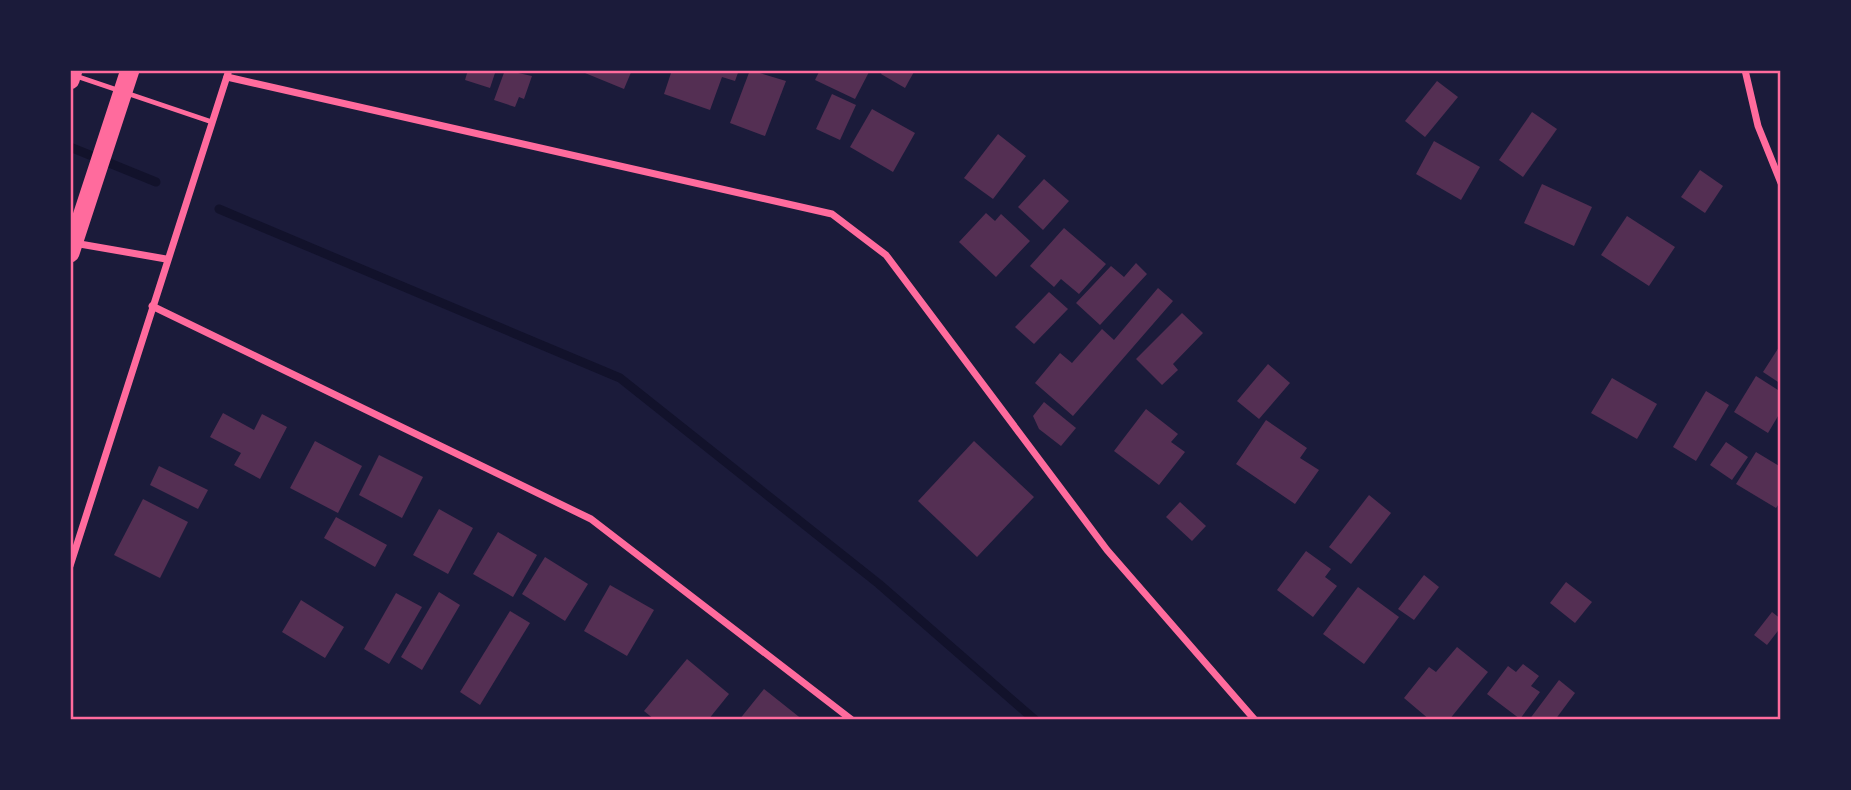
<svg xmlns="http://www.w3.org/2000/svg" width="1851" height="790" font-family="'Sofia Sans Condensed',sans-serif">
	<rect width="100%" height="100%" fill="#1b1b3a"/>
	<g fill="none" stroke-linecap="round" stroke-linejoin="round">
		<g stroke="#12122b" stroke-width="9">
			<path d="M 70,147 L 156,182"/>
			<path d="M 219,209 L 620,378 L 879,584 L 1035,720"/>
		</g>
	</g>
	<g fill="#542f53">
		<path d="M 468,70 L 496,70 L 490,88 L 465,80 Z"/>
		<path d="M 505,70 L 532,76 L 524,99 L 519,97 L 515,107 L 494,100 Z"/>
		<path d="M 586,70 L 632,70 L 624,89 L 585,73 Z"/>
		<path d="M 672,70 L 739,70 L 735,81 L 722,77 L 710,110 L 664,94 Z"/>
		<path d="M 750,70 L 786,81 L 765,136 L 730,123 Z"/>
		<path d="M 820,70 L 870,70 L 855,99 L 815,80 Z"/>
		<path d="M 883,70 L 915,70 L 905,88 L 881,74 Z"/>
		<path d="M 1437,81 L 1458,97 L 1425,137 L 1405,121 Z"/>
		<path d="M 832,94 L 856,105 L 840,140 L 816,129 Z"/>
		<path d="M 872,109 L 915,133 L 893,172 L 850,147 Z"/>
		<path d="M 1532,112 L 1557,129 L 1523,177 L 1499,160 Z"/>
		<path d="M 998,134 L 1026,156 L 993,199 L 964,178 Z"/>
		<path d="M 1434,141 L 1480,167 L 1461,200 L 1416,174 Z"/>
		<path d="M 1700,170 L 1723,186 L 1705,213 L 1681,197 Z"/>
		<path d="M 1044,179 L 1069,201 L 1043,230 L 1018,207 Z"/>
		<path d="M 1542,184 L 1592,207 L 1574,246 L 1524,223 Z"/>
		<path d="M 986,213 L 995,221 L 1001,214 L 1030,241 L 996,277 L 959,242 Z"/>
		<path d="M 1627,216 L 1675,247 L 1649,286 L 1601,255 Z"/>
		<path d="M 1064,228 L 1106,264 L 1079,294 L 1061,279 L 1054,287 L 1030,266 Z"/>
		<path d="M 1136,263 L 1147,274 L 1100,325 L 1076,303 L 1111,266 L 1124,277 Z"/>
		<path d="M 1158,288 L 1173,301 L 1073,416 L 1035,383 L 1060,353 L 1072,363 L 1102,329 L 1114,340 Z"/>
		<path d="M 1049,292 L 1068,309 L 1034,344 L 1015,327 Z"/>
		<path d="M 1182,313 L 1203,333 L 1173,364 L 1178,370 L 1162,385 L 1136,359 Z"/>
		<path d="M 1781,344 L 1781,384 L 1763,372 Z"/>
		<path d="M 1268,364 L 1290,383 L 1259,419 L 1237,401 Z"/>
		<path d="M 1756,376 L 1781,392 L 1781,411 L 1768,433 L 1734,412 Z"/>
		<path d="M 1612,378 L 1657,404 L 1637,439 L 1591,413 Z"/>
		<path d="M 1706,391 L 1729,405 L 1696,461 L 1673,447 Z"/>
		<path d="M 1044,402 L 1076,428 L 1061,446 L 1039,429 L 1033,416 Z"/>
		<path d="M 1146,409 L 1178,434 L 1171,442 L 1185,452 L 1159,485 L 1114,451 Z"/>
		<path d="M 223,413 L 254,430 L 262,414 L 287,427 L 260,479 L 234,465 L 241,453 L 210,437 Z"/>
		<path d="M 1266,420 L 1307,448 L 1300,458 L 1319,470 L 1295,504 L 1236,464 Z"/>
		<path d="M 315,441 L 362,466 L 338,513 L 290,488 Z"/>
		<path d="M 974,441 L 1034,497 L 977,557 L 918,501 Z"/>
		<path d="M 1726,442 L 1748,457 L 1732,480 L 1710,465 Z"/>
		<path d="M 1756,452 L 1781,467 L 1781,501 L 1776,508 L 1736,484 Z"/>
		<path d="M 379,455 L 423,477 L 402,518 L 359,495 Z"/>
		<path d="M 159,466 L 208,490 L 198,509 L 150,485 Z"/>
		<path d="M 1369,495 L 1391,513 L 1351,564 L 1329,547 Z"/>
		<path d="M 143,499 L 188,522 L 160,578 L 114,555 Z"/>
		<path d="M 1180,502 L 1206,526 L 1192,541 L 1166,517 Z"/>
		<path d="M 439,509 L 473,528 L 448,574 L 413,555 Z"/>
		<path d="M 336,517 L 387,545 L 375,567 L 324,538 Z"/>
		<path d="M 498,532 L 537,555 L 513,597 L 473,574 Z"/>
		<path d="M 1306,551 L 1331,569 L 1325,577 L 1337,586 L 1313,617 L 1277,590 Z"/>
		<path d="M 545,557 L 588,584 L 565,621 L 522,594 Z"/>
		<path d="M 1424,575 L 1439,587 L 1414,620 L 1398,609 Z"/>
		<path d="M 1566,582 L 1592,602 L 1575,623 L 1550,603 Z"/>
		<path d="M 610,585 L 654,610 L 627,656 L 584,631 Z"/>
		<path d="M 1358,587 L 1399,617 L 1364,664 L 1323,634 Z"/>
		<path d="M 439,592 L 460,605 L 422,670 L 401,657 Z"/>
		<path d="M 396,593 L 422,607 L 389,664 L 364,649 Z"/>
		<path d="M 301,600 L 344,627 L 325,658 L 282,632 Z"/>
		<path d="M 510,611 L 530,623 L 480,705 L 460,692 Z"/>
		<path d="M 1772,612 L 1781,619 L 1781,627 L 1767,645 L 1754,635 Z"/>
		<path d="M 1457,647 L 1488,672 L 1449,720 L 1430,720 L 1404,698 L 1429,667 L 1436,672 Z"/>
		<path d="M 687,659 L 729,694 L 708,720 L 655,720 L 644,711 Z"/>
		<path d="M 1523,664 L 1539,676 L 1531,686 L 1540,692 L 1520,719 L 1487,694 L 1508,666 L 1516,672 Z"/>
		<path d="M 1559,680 L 1575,693 L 1555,720 L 1529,720 Z"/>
		<path d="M 764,689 L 803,720 L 739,720 Z"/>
	</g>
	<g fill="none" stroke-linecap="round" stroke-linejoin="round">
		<path stroke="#ff6b9d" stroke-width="5" d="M 76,76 L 212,122"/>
		<g stroke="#ff6b9d" stroke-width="7">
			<path d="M 1745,70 L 1758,126 L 1781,183"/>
			<path d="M 227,77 L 832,214 L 886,255 L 1107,550 L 1255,720"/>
			<path d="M 74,243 L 166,259"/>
			<path d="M 152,306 L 591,519 L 852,720"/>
			<path d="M 70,566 L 229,70"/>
		</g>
		<g stroke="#ff6b9d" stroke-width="19">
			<path d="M 70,80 L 73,70"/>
			<path d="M 70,253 L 130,70"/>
		</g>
	</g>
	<rect width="1851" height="790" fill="none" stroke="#1b1b3a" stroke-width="144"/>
	<rect x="72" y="72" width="1707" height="646" fill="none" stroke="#ff6b9d" stroke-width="2.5"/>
</svg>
